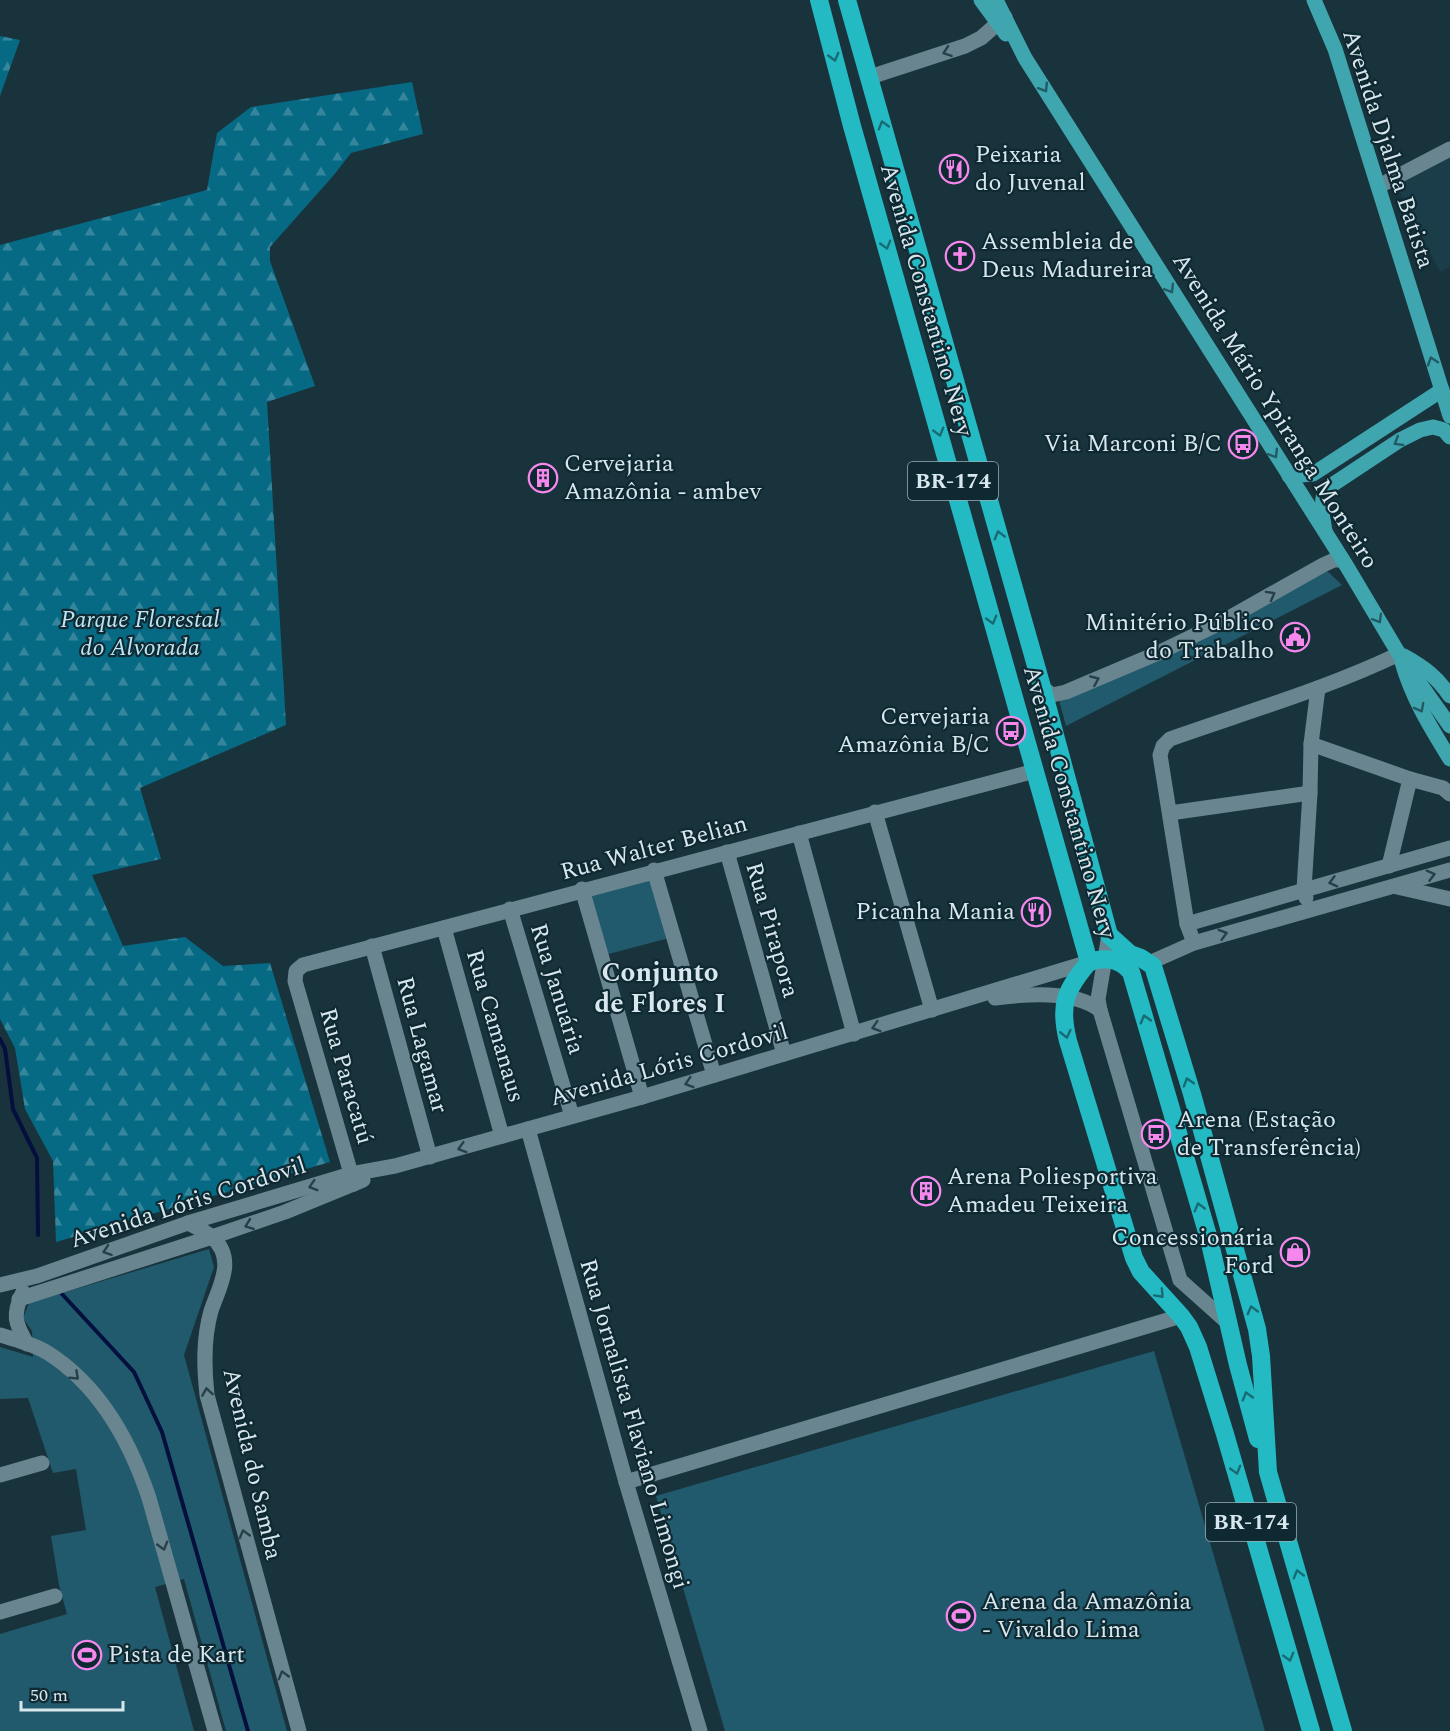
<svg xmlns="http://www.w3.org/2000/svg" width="1450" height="1731" font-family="Spectral,serif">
	<defs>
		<pattern id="forest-firs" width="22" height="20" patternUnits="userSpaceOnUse" patternTransform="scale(1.5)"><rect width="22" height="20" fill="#066a84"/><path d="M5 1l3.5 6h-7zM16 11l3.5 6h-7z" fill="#35869c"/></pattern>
	</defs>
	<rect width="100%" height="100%" fill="#19333c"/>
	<path fill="#1a3d49" d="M 1450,152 L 1450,267 L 1440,272 L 1394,181 Z"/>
	<g fill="#215a6d">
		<path d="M 1325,569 L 1342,585 L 1066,726 L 1059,700 Z"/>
		<path d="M 650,866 L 673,937 L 601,956 L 580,885 Z"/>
		<path d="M 209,1249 L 214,1267 L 184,1355 L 287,1731 L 226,1731 L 184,1579 L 155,1587 L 194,1731 L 0,1731 L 0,1634 L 67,1614 L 59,1585 L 51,1536 L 86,1530 L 76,1469 L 53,1473 L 28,1398 L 0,1399 L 0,1347 L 33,1357 L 32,1331 L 23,1318 L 29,1303 Z"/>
		<path d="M 1154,1351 L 1265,1731 L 725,1731 L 656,1496 Z"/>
	</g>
	<g fill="url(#forest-firs)">
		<path d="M 0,36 L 20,40 L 0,96 Z"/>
		<path d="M 412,82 L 423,134 L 351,153 L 333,176 L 270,247 L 270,261 L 315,386 L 267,402 L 286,725 L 140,788 L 161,859 L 92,875 L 123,946 L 185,937 L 223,966 L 270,963 L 330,1162 L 56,1242 L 53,1161 L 25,1109 L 15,1048 L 0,1019 L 0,245 L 207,190 L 217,133 L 251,107 Z"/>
	</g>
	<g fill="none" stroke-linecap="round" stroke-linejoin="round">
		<g stroke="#040f3d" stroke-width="4">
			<path d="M 0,1039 L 5,1049 L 13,1109 L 37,1158 L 38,1235"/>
			<path d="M 62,1294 L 134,1372 L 162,1432 L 248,1731"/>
		</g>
		<g stroke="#69858f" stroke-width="15">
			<path d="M 870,77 L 965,46 L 981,38 L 1005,17"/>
			<path d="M 1379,186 L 1450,149"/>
			<path d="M 1042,687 L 1052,695 L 1066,692 L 1158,653 L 1220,623 L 1323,565 L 1334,560 L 1342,560"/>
			<path d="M 1311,744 L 1410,779 L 1389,866"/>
			<path d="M 1410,779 L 1443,788 L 1450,794"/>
			<path d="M 875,812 L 932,1010"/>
			<path d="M 1170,813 L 1310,793 L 1311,744 L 1318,688"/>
			<path d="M 799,833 L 854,1034"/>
			<path d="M 727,852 L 784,1054"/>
			<path d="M 654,870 L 714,1075"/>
			<path d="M 1397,887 L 1450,899"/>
			<path d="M 582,889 L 642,1097"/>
			<path d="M 1306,898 L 1304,889 L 1310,793"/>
			<path d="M 510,909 L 572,1116"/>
			<path d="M 1187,924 L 1450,848"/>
			<path d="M 444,928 L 502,1136"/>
			<path d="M 1109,935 L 1098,999 L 1100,1010 L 1180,1280 L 1228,1323"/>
			<path d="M 1194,943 L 1187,924 L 1160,755 L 1163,746 L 1170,739 C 1246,712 1326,689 1399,654"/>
			<path d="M 372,946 L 430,1157"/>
			<path d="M 1149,963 L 1194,943 L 1450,870"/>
			<path d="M 995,998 C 1027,994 1073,990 1100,1010"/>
			<path d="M 528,1129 L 626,1482 L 700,1731"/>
			<path d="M 354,1184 L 295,981 L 296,971 L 303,965 L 1035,771"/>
			<path d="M 188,1223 C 195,1227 205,1231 212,1237 C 237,1259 219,1287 211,1311 C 203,1339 204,1367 207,1395 L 299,1731"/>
			<path d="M 0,1285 L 37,1276 L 188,1223 L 351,1174 L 395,1166 L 642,1097 L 1089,962"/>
			<path d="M 23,1292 C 12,1315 15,1323 27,1344"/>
			<path d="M 19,1299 L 212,1237 L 285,1212 L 363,1180"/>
			<path d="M 0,1335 C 16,1340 34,1344 48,1353 C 100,1386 130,1441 149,1498 L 215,1731"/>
			<path d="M 0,1475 L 42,1463"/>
			<path d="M 626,1482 L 1181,1316"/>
			<path d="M 0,1612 L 55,1596"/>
		</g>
		<g stroke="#3fa5ae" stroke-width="15">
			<path d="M 981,0 L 1006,34"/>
			<path d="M 996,0 L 1025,58 L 1346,565 L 1399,654 L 1450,726"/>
			<path d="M 1314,0 L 1335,49 L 1450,416"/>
			<path d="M 1289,476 L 1313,474 L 1442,390"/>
			<path d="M 1325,531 L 1322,513 L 1323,498 L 1332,485 L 1400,440 L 1420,430 L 1433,427 L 1444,430 L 1450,437"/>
			<path d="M 1404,656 C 1424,667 1437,677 1450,696"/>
			<path d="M 1402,662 C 1412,698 1431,728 1450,759"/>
		</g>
		<g stroke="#23bac3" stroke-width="18">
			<path d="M 819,0 L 852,126 L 1089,962"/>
			<path d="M 847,0 L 1042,687 L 1109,935 L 1130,954 L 1141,958 L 1153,966 L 1192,1094 L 1257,1329 L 1261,1356 L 1268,1472 L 1343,1731"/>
			<path d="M 1089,962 C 1065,990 1059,1005 1068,1041 L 1134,1258 L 1141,1272 L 1181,1316 L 1189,1327 L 1198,1347 L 1225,1434 L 1311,1731"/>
			<path d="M 1089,962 C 1106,957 1119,958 1131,972 L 1209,1239 L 1238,1365 L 1258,1439"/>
		</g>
	</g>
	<defs><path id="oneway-chevron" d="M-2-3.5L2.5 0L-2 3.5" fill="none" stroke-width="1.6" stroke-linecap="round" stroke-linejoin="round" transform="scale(1.5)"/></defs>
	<g stroke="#264049">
		<use href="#oneway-chevron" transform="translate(947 52) rotate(161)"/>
		<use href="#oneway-chevron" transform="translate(1271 595) rotate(-29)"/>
		<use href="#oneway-chevron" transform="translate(1095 680) rotate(-23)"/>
		<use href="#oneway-chevron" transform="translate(1431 875) rotate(-15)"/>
		<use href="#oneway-chevron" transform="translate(1333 882) rotate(165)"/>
		<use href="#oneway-chevron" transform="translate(1223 934) rotate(-16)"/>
		<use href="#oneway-chevron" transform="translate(876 1027) rotate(163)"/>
		<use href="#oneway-chevron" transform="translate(689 1083) rotate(163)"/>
		<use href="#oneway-chevron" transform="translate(462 1148) rotate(164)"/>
		<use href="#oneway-chevron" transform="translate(313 1186) rotate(163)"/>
		<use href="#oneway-chevron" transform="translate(249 1225) rotate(160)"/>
		<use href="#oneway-chevron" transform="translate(107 1251) rotate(161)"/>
		<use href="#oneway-chevron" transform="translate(75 1376) rotate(43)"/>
		<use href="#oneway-chevron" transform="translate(207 1392) rotate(-99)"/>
		<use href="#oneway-chevron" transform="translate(244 1534) rotate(-105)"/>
		<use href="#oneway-chevron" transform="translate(163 1546) rotate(74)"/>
		<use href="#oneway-chevron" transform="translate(283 1675) rotate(-106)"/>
	</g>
	<g stroke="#186a73">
		<use href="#oneway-chevron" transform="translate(834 57) rotate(75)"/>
		<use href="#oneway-chevron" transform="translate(883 125) rotate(-106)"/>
		<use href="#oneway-chevron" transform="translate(886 245) rotate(74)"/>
		<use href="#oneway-chevron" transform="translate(939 432) rotate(74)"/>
		<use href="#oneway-chevron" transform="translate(999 535) rotate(-106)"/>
		<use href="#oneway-chevron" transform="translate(992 620) rotate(74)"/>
		<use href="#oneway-chevron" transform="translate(1145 1019) rotate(-106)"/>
		<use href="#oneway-chevron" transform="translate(1066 1034) rotate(77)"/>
		<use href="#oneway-chevron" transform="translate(1188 1082) rotate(-107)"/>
		<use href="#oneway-chevron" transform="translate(1199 1207) rotate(-106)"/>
		<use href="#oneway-chevron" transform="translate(1160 1294) rotate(47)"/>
		<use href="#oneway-chevron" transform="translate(1252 1310) rotate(-105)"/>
		<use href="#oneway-chevron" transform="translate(1247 1396) rotate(-106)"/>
		<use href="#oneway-chevron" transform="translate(1236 1470) rotate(74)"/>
		<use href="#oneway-chevron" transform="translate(1298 1574) rotate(-106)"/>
		<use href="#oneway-chevron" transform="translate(1289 1657) rotate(74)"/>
	</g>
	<g stroke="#225b64">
		<use href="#oneway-chevron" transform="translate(1044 88) rotate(58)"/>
		<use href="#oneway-chevron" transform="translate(1170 289) rotate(58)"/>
		<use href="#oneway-chevron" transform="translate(1432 361) rotate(-108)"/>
		<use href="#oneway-chevron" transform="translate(1398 442) rotate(149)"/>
		<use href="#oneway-chevron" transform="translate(1274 454) rotate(58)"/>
		<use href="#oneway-chevron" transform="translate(1378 619) rotate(59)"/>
		<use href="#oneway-chevron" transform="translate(1420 708) rotate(62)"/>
	</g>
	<defs>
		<g id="restaurant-ring" transform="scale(1.5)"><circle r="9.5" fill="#0f2932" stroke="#f688ed" stroke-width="1.5"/><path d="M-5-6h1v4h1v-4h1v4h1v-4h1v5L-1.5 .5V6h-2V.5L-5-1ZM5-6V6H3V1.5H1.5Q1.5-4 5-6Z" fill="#f688ed"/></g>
		<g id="church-ring" transform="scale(1.5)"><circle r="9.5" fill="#0f2932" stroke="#f688ed" stroke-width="1.5"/><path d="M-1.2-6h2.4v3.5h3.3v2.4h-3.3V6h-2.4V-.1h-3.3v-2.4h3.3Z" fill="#f688ed"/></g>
		<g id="bus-ring" transform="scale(1.5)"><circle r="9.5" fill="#0f2932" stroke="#f688ed" stroke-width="1.5"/><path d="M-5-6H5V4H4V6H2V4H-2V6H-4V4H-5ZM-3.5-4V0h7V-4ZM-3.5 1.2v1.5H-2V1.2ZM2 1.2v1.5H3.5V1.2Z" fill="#f688ed"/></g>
		<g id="building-ring" transform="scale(1.5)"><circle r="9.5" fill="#0f2932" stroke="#f688ed" stroke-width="1.5"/><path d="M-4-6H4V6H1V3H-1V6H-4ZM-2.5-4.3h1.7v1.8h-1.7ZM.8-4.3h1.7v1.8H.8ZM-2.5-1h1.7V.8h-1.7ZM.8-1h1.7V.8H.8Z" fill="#f688ed"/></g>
		<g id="civic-ring" transform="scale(1.5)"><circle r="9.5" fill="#0f2932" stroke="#f688ed" stroke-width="1.5"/><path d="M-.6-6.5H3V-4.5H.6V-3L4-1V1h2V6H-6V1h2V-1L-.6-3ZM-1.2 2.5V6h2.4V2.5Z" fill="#f688ed"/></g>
		<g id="shop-ring" transform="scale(1.5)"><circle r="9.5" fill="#0f2932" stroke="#f688ed" stroke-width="1.5"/><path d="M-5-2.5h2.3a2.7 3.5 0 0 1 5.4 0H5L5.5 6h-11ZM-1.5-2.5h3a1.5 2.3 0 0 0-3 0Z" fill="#f688ed"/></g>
		<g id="stadium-ring" transform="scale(1.5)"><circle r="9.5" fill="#0f2932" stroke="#f688ed" stroke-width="1.5"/><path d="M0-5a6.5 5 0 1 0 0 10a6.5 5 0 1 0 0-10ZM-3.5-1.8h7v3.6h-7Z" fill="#f688ed"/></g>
	</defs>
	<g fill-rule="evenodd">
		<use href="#restaurant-ring" x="954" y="169"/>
		<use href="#church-ring" x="960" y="256"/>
		<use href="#bus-ring" x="1243" y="444"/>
		<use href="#building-ring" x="543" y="478"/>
		<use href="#civic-ring" x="1295" y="637"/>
		<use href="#bus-ring" x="1011" y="731"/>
		<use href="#restaurant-ring" x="1036" y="912"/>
		<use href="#bus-ring" x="1156" y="1134"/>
		<use href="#building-ring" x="926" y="1191"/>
		<use href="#shop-ring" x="1295" y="1252"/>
		<use href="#stadium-ring" x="961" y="1616"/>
		<use href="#stadium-ring" x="87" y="1655"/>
	</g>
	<g text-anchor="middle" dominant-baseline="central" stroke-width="4.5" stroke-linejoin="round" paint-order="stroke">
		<g fill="#0f2932" stroke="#9caeb5" stroke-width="1.5">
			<rect x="908" y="462" width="90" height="38" rx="4.5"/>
			<rect x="1206" y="1503" width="90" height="38" rx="4.5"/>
		</g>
		<g font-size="22" font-weight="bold" fill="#d8e7ed">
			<text x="953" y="481">BR-174</text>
			<text x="1251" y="1522">BR-174</text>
		</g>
		<g font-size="24" fill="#d8e7ed" stroke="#0f2932">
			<text transform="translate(1388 149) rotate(72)">Avenida Djalma Batista</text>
			<text transform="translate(926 300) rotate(74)">Avenida Constantino Nery</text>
			<text transform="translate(1275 411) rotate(58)">Avenida Mário Ypiranga Monteiro</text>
			<text transform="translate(1069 802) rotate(74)">Avenida Constantino Nery</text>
			<text transform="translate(654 848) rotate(-15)">Rua Walter Belian</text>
			<text transform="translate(772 930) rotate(74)">Rua Pirapora</text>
			<text transform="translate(557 989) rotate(73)">Rua Januária</text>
			<text transform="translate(495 1026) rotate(74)">Rua Camanaus</text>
			<text transform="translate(422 1045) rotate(75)">Rua Lagamar</text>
			<text transform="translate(669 1065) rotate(-16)">Avenida Lóris Cordovil</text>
			<text transform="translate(346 1076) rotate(74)">Rua Paracatú</text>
			<text transform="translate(188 1203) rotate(-18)">Avenida Lóris Cordovil</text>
			<text transform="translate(634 1424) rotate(74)">Rua Jornalista Flaviano Limongi</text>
			<text transform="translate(252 1464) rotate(77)">Avenida do Samba</text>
		</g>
		<g font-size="24" fill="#d8e7ed" stroke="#0f2932" text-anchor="start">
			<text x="975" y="155">Peixaria<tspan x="975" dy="28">do Juvenal</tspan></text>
			<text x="981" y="242">Assembleia de<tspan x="981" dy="28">Deus Madureira</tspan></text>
			<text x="1222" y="444" text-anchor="end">Via Marconi B/C</text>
			<text x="564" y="464">Cervejaria<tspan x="564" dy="28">Amazônia - ambev</tspan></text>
			<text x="1274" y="623" text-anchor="end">Minitério Público<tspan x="1274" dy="28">do Trabalho</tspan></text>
			<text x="990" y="717" text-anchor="end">Cervejaria<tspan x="990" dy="28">Amazônia B/C</tspan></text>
			<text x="1015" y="912" text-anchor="end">Picanha Mania</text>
			<text x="1177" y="1120">Arena (Estação<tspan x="1177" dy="28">de Transferência)</tspan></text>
			<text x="947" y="1177">Arena Poliesportiva<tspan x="947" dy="28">Amadeu Teixeira</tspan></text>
			<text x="1274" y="1238" text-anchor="end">Concessionária<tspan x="1274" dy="28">Ford</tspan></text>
			<text x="982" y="1602">Arena da Amazônia<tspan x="982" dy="28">- Vivaldo Lima</tspan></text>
			<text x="108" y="1655">Pista de Kart</text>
		</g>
		<g font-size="24" font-style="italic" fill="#bce5f4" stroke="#0f2932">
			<text x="140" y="620">Parque Florestal<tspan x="140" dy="28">do Alvorada</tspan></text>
		</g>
		<g font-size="27" font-weight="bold" fill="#d8e7ed" stroke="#0f2932">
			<text x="660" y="973">Conjunto<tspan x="660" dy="31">de Flores I</tspan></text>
		</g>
	</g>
	<path d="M21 1701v9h102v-9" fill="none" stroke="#d8e7ed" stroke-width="3"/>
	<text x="30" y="1701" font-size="18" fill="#d8e7ed" stroke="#0f2932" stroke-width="4.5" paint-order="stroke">50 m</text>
</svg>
